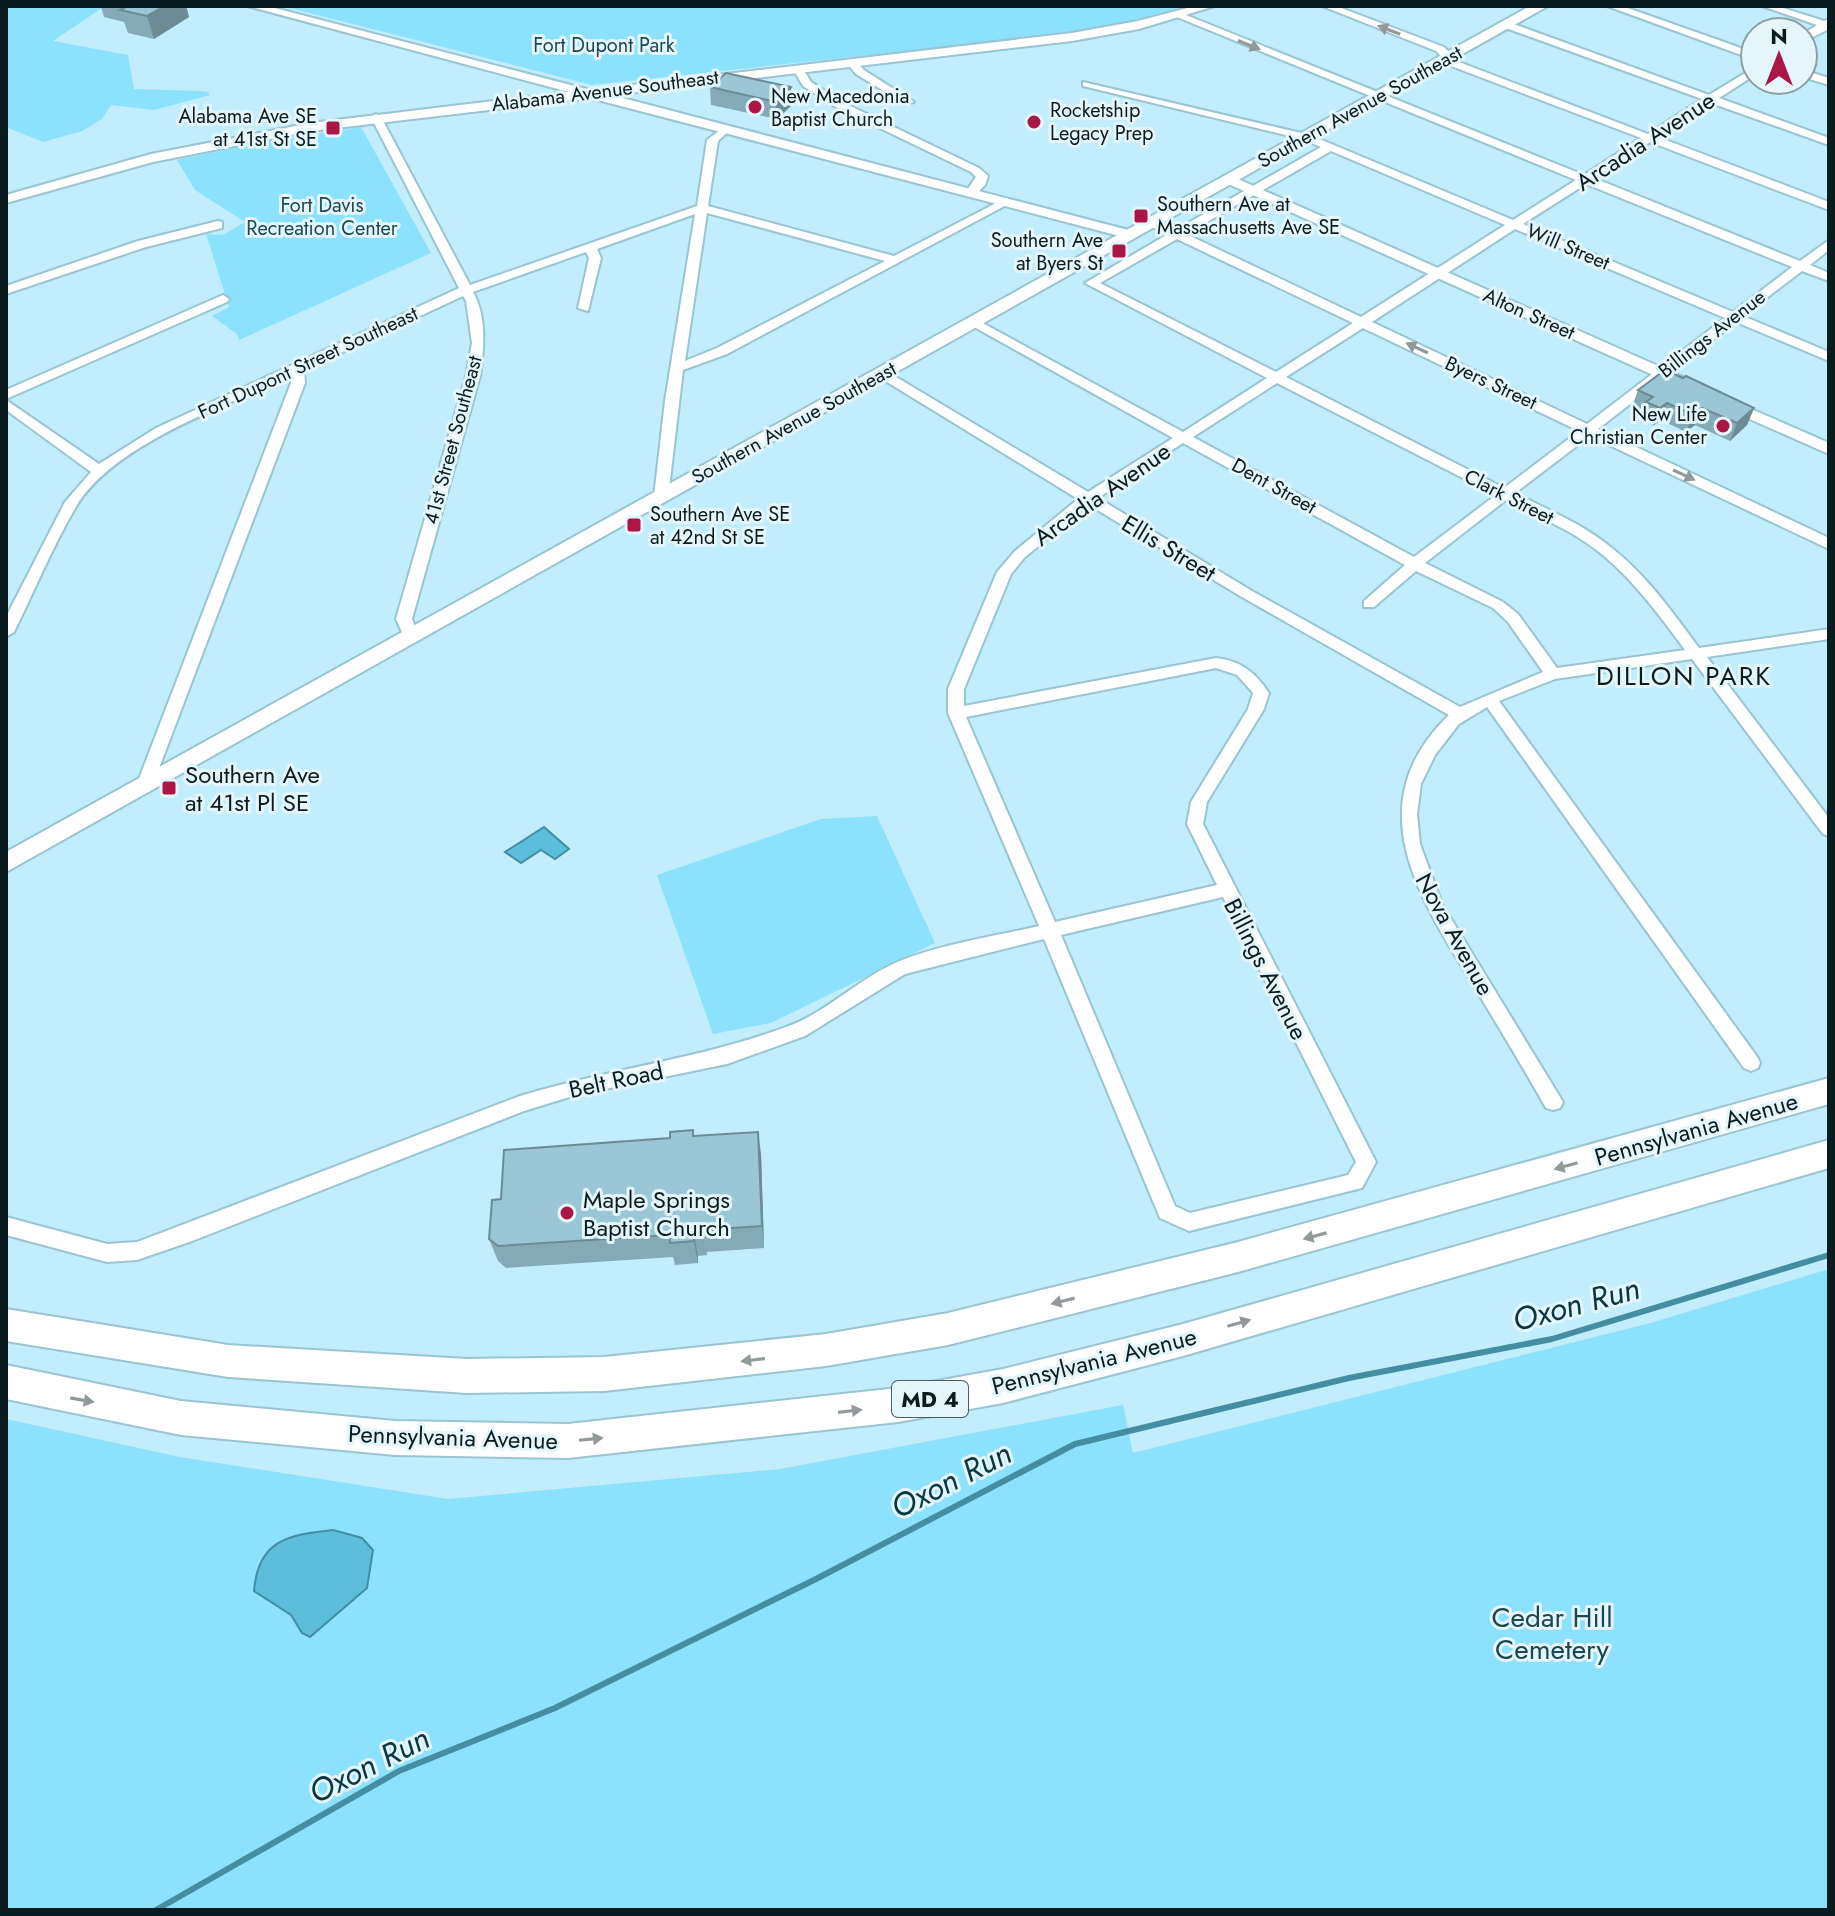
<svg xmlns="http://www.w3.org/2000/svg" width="1835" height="1916" font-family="Jost,sans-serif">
	<rect width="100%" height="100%" fill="#c1edfc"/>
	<g fill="#8ce1fd">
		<path d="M 6,6 L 105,6 L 53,41 L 128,55 L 134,89 L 200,91 L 208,92 L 210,95 L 154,110 L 111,105 L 102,119 L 82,131 L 43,142 L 6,127 Z"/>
		<path d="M 282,6 L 1186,6 L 1123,23 L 1054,35 L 592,85 Z"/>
		<path d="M 361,127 L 431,253 L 239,340 L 237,334 L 212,316 L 229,307 L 206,234 L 223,235 L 245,222 L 195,190 L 177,160 L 248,145 Z"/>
		<path d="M 877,816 L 935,943 L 771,1023 L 713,1034 L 657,875 L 821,819 Z"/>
		<path d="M 1829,1269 L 1829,1910 L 6,1910 L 6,1419 L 180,1457 L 448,1499 L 780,1469 L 1123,1405 L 1133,1453 L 1654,1322 Z"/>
	</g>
	<g fill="#5dbedb" stroke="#448da3" stroke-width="2">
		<path d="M 544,827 L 569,849 L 555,859 L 541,850 L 521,863 L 505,852 Z"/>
		<path d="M 333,1530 L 362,1538 L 373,1550 L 367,1588 L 310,1637 L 302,1633 L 291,1615 L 254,1591 C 258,1539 289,1535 333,1530 Z"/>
	</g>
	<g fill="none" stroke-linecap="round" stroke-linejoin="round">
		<path stroke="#448da3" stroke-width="5" d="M 1826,1256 L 1829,1255"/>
		<path stroke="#448da3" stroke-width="6" d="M 156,1910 L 399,1771 L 555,1708 L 816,1579 L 1075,1444 L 1349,1378 L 1552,1339 L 1829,1255"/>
		<g stroke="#99c4d2" stroke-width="4">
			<g id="minor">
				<path d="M 1322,6 L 1336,6 L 1444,47 L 1459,62 L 1648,134 L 1702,99 L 1503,27 L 1503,23 L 1511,23 L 1709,95 L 1755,67 L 1755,75 L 1719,98 L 1829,138 L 1829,145 L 1711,103 L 1658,137 L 1829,202 L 1829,210 L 1650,142 L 1594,178 L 1800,261 L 1829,240 L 1829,250 L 1810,265 L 1829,273 L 1829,281 L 1802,271 L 1743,316 L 1829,352 L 1829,361 L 1736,322 L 1598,429 L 1829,538 L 1829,549 L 1590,436 L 1515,493 C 1548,510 1585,525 1613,549 C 1648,577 1673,613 1699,648 L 1829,629 L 1829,639 L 1707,657 L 1829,818 L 1829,836 L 1823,834 L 1692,659 L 1555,679 L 1499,701 L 1758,1058 L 1760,1063 L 1758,1068 L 1751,1071 L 1744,1068 L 1487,707 L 1459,724 L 1435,755 L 1421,784 L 1417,814 L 1420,844 L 1442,904 L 1563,1102 L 1560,1108 L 1553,1110 L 1546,1108 C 1524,1069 1501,1031 1478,993 C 1423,903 1354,807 1449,715 L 1242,597 L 1089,505 L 1025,557 L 1011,574 L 964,689 L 964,706 L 1216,658 C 1241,661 1255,672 1269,693 L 1264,709 L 1207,802 L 1203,824 L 1376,1162 L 1362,1188 L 1189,1231 L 1160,1218 L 1044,939 L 905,974 L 805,1036 L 727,1064 L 576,1095 L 524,1111 L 192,1241 L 137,1260 L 107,1262 L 6,1235 L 6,1217 L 107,1244 L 137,1242 L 520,1096 C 608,1069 700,1059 786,1027 C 824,1014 855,982 891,965 C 930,946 996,936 1039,926 L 948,713 L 948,689 L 997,572 L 1015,551 L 1078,499 L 874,374 L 886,371 L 1088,492 L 1173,438 L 967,323 L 977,320 L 1183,432 L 1267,378 L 1085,283 L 1168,234 L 1149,226 L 1149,220 L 1157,220 L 1176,230 L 1321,147 L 1302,139 L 1083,86 L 1083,82 L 1310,135 L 1513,220 L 1576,180 L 1172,15 L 1181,13 L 1584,175 L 1641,138 L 1451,66 L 1436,51 ZM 1331,151 L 1505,225 L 1361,317 L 1186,234 ZM 1586,184 L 1792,267 L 1733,312 L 1523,224 ZM 1515,229 L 1725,318 L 1587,424 L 1372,322 ZM 1177,239 L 1353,323 L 1276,372 L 1100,283 ZM 1363,328 L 1579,431 L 1504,488 L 1286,377 ZM 1277,383 L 1496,495 L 1414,557 L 1193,437 ZM 1183,443 L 1405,565 L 1364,601 L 1364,607 L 1374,607 L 1416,571 L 1493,608 L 1508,622 L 1543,672 L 1460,707 L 1252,591 L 1098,498 ZM 1506,500 C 1539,517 1576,532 1604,556 C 1636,583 1660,616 1685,650 L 1557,668 L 1518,614 L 1503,602 L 1425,563 ZM 1216,668 L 1237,675 L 1253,693 L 1248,709 L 1191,802 L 1187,824 L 1217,885 L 1055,922 L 966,717 ZM 1223,897 L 1356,1162 L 1348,1175 L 1190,1213 L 1175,1206 L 1061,935 Z"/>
				<path d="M 1607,6 L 1622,6 L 1755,53 L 1755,60 Z"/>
				<path d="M 1762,6 L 1777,6 L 1824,21 L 1829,19 L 1829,29 L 1803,42 L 1803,34 L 1817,25 Z"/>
				<path d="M 847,60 L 855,60 L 864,70 L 914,102 L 905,104 L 856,74 L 846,62 Z"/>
				<path d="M 798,66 L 802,67 L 811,82 L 842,102 L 979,168 L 988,176 L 985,185 L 975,195 L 967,195 L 965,193 L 976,177 L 971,172 L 834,106 L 803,86 L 793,69 Z"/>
				<path d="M 1803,70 L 1829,78 L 1829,85 L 1803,77 Z"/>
				<path d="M 376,114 L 381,117 L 470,285 L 697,206 L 707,140 L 725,126 L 731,129 L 718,141 L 708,206 L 894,256 L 1002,200 L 1012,202 L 727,354 L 683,370 L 668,497 L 661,501 L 654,497 L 665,401 L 695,214 L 597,249 L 601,258 L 588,311 L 578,308 L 589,258 L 586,252 L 473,292 C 487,317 484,348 480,376 L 412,619 L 419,637 L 411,642 L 406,641 L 396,619 L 466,376 L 472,343 L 466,301 L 463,296 L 304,370 L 305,383 L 153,784 L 145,790 L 139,788 L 137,784 L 291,383 L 291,376 C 226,406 116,443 77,505 C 53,545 35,590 14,632 L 6,637 L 6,617 L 65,502 L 91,472 L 6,410 L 6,400 L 99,464 L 156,428 L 459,288 L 371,117 ZM 707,213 L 885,261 L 717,348 L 685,361 Z"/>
				<path d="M 218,221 L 222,222 L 222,228 L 146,247 L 6,294 L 6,286 L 138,241 Z"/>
				<path d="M 223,295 L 229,299 L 227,302 L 6,399 L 6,390 Z"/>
			</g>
		</g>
		<g stroke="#99c4d2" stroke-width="4">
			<g id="tertiary">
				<path d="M 247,6 L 267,6 L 590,90 L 1072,33 L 1138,21 L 1195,6 L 1215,6 L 1139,29 L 1072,41 L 611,95 L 1136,232 L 1138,235 L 1131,239 L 590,98 L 311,131 L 153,162 L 6,203 L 6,195 L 151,154 L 311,123 L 569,92 Z"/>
				<path d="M 1229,175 L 1694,382 L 1696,385 L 1688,390 L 1682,388 L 1224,182 L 1222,179 Z"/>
				<path d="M 1726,398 L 1829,443 L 1829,454 L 1720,406 L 1720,400 Z"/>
			</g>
		</g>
		<g stroke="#99c4d2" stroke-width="4">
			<path id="secondary" d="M 1530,6 L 1548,6 L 6,872 L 6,852 Z"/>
		</g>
		<g stroke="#99c4d2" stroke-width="4">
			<g id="trunk">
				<path d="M 1829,1078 L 1829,1104 L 1238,1272 L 948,1345 L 826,1366 L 604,1391 L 467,1393 L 228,1377 L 6,1341 L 6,1309 L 228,1345 L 467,1359 L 604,1357 L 826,1334 L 948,1313 L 1238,1242 Z"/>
				<path d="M 1829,1140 L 1829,1168 L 1183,1356 L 1003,1403 L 898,1422 L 568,1458 L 395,1455 L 181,1435 L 6,1399 L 6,1365 L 181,1401 L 395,1421 L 568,1424 L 898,1388 L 1003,1369 L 1183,1324 Z"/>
			</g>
		</g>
		<use href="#minor" fill="#fff" fill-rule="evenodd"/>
		<use href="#tertiary" fill="#fff" fill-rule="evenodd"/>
		<use href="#secondary" fill="#fff" fill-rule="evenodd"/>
		<use href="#trunk" fill="#fff" fill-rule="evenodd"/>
	</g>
	<g fill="#85aab7">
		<path d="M 101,6 L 186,6 L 189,17 L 154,39 L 128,33 L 124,22 L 104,17 Z"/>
		<path d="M 710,87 L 792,105 L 777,119 L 711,105 Z"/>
		<path d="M 1638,390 L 1754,408 L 1747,425 L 1730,441 L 1695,425 L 1686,432 L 1661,420 L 1654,425 L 1640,419 L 1643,412 L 1632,407 Z"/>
		<path d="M 694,1136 L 761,1154 L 764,1248 L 707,1252 L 707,1255 L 698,1256 L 698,1263 L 675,1265 L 673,1257 L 506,1268 L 498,1261 L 489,1239 Z"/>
	</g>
	<g fill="#6c8b95">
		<path d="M 164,6 L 186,6 L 189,17 L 154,39 L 147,16 Z"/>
		<path d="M 791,87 L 792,105 L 777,119 L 776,102 Z"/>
		<path d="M 1667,403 L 1661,420 L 1654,425 L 1660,408 Z"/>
		<path d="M 1702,408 L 1695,425 L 1686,432 L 1693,415 Z"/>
		<path d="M 1754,408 L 1747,425 L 1730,441 L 1737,423 Z"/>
		<path d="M 758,1132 L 761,1154 L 764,1248 L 762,1226 Z"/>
		<path d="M 694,1234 L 698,1256 L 698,1263 L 694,1241 Z"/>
	</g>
	<g fill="#9bc6d5" stroke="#6c8b95" stroke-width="2">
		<path d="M 128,6 L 164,6 L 147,16 L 120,10 Z"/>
		<path d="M 726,73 L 791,87 L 776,102 L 710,87 Z"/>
		<path d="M 1665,370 L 1683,378 L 1686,376 L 1754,408 L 1737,423 L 1702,408 L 1693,415 L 1667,403 L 1660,408 L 1646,402 L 1653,397 L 1638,390 Z"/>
		<path d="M 693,1130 L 693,1136 L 758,1132 L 762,1226 L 703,1230 L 703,1233 L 694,1234 L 694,1241 L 670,1243 L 670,1235 L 498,1246 L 489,1239 L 492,1200 L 501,1199 L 504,1150 L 670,1138 L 670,1132 Z"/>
	</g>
	<defs><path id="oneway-solid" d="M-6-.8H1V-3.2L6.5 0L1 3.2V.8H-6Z" transform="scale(2)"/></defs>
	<g fill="#91999b">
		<use href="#oneway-solid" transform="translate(1389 30) rotate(-159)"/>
		<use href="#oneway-solid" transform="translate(1249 45) rotate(22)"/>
		<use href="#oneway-solid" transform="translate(1417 348) rotate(-155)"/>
		<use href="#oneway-solid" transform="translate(1684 475) rotate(25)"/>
		<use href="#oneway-solid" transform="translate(1566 1166) rotate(164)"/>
		<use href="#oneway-solid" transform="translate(1315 1236) rotate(165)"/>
		<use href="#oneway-solid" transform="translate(1063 1301) rotate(166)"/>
		<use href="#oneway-solid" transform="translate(1239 1323) rotate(-16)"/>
		<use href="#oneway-solid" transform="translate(753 1360) rotate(173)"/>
		<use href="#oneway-solid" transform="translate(82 1400) rotate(10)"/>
		<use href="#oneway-solid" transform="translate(850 1411) rotate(-7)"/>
		<use href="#oneway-solid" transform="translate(591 1439) rotate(-6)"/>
	</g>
	<g fill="#ab1646" stroke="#e4f6fc" stroke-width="3">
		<circle cx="755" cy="107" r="8"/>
		<circle cx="1034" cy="122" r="8"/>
		<rect x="325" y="120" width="16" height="16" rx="4"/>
		<rect x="1133" y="208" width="16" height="16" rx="4"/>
		<rect x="1111" y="243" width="16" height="16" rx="4"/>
		<circle cx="1723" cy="426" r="8"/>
		<rect x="626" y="517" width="16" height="16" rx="4"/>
		<rect x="161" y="780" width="16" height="16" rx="4"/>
		<circle cx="567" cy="1213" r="8"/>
	</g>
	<g text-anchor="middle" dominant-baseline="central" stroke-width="6" stroke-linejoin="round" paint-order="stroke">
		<g font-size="20" fill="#1b4653" stroke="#e4f6fc">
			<text x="604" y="45">Fort Dupont Park</text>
			<text x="322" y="205">Fort Davis<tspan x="322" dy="23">Recreation Center</tspan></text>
		</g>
		<g font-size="20" fill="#0b1c21" stroke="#e4f6fc">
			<text transform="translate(605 91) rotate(-7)">Alabama Avenue Southeast</text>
			<text transform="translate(1360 107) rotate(-29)">Southern Avenue Southeast</text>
			<text transform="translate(1568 247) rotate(23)">Will Street</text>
			<text transform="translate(1529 314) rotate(24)">Alton Street</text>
			<text transform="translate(1712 334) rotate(-38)">Billings Avenue</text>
			<text transform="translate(308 363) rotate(-25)">Fort Dupont Street Southeast</text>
			<text transform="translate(1491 383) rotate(25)">Byers Street</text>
			<text transform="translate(794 423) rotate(-29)">Southern Avenue Southeast</text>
			<text transform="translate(453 440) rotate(-75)">41st Street Southeast</text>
			<text transform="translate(1274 486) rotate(29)">Dent Street</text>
			<text transform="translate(1509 497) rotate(27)">Clark Street</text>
		</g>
		<g font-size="20" fill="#0b1c21" stroke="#e4f6fc" text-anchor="start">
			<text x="771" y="96">New Macedonia<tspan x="771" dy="23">Baptist Church</tspan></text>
			<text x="1050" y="110">Rocketship<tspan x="1050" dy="23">Legacy Prep</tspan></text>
			<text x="317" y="116" text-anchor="end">Alabama Ave SE<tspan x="317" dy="23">at 41st St SE</tspan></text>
			<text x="1157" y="204">Southern Ave at<tspan x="1157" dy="23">Massachusetts Ave SE</tspan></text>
			<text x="1103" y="240" text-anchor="end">Southern Ave<tspan x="1103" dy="23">at Byers St</tspan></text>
			<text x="1707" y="414" text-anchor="end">New Life<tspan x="1707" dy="23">Christian Center</tspan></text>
			<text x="650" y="514">Southern Ave SE<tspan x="650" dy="23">at 42nd St SE</tspan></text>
		</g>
		<rect fill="#e4f6fc" stroke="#4c5d63" stroke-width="2" x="892" y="1381" width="76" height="36" rx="6"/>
		<g font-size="22" font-weight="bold" fill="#0b1c21">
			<text x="930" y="1399">MD 4</text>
		</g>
		<g font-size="24" fill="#0b1c21" stroke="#e4f6fc">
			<text transform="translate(1645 141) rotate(-33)">Arcadia Avenue</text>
			<text transform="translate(1102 494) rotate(-35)">Arcadia Avenue</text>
			<text transform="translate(1169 548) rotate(31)">Ellis Street</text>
			<text transform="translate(1455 934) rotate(61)">Nova Avenue</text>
			<text transform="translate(1266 969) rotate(63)">Billings Avenue</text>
			<text transform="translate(616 1080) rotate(-12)">Belt Road</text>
			<text transform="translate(1696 1129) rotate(-16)">Pennsylvania Avenue</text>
			<text transform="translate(1094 1361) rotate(-14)">Pennsylvania Avenue</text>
			<text transform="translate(453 1437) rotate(2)">Pennsylvania Avenue</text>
		</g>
		<g font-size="24" fill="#0b1c21" stroke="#e4f6fc" text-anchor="start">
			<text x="185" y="774">Southern Ave<tspan x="185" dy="28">at 41st Pl SE</tspan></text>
			<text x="583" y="1199">Maple Springs<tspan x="583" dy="28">Baptist Church</tspan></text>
		</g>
		<g font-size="26" letter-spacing="2" fill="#0b1c21" stroke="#e4f6fc">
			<text x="1684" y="676">DILLON PARK</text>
		</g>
		<g font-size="28" fill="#1b4653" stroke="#e4f6fc">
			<text x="1552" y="1617">Cedar Hill<tspan x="1552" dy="32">Cemetery</tspan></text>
		</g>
		<g font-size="32" font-style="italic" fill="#083743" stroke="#e4f6fc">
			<text transform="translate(1576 1304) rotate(-15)">Oxon Run</text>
			<text transform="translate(951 1480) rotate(-27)">Oxon Run</text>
			<text transform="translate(369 1765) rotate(-27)">Oxon Run</text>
		</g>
	</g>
	<rect width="1835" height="1916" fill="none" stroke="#0b1c21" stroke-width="16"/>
	<g transform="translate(1779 56)"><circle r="38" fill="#e4f6fc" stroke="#8d9fa4" stroke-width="2"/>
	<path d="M0-6L14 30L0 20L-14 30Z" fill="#ab1646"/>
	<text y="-12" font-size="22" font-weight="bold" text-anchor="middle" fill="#0b1c21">N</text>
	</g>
</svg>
